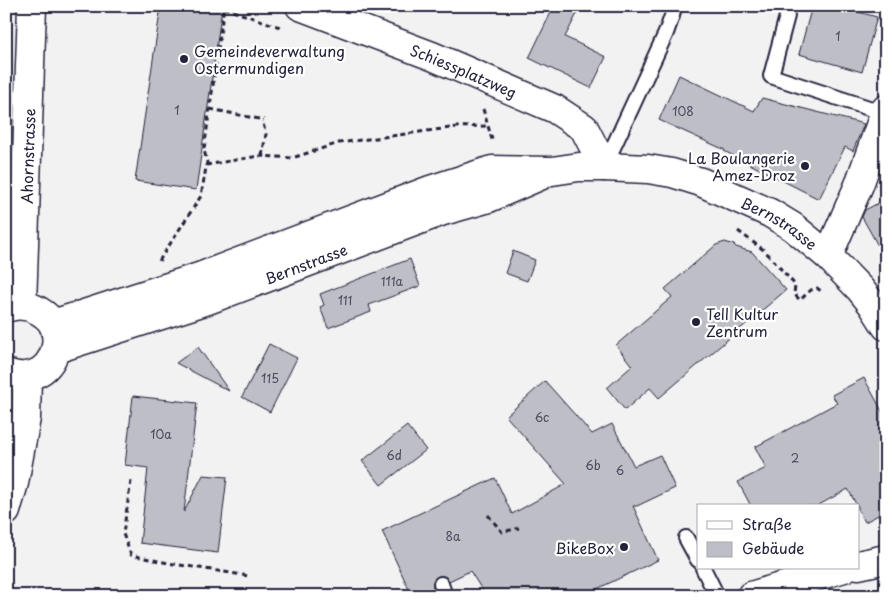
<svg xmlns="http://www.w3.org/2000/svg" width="892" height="602" font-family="'Playpen Sans',sans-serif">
	<rect width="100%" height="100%" fill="#f2f2f3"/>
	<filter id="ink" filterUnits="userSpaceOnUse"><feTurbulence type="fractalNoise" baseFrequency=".02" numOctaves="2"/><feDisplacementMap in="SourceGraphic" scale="10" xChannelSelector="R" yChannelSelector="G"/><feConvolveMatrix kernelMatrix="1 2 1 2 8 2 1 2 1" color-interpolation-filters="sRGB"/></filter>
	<g filter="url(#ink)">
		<g fill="#bebec6" stroke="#22223b">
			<path d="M 161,6 L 211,6 L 222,8 L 196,190 L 135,181 Z"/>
			<path d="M 554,6 L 581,6 L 565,37 L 606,57 L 591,88 L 529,58 Z"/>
			<path d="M 812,6 L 836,6 L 877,17 L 862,72 L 799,54 Z"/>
			<path d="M 679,75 L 754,111 L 762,98 L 864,124 L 853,151 L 845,147 L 819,199 L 724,151 L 725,150 L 659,120 Z"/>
			<path d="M 886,199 L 886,260 L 862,217 L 865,210 Z"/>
			<path d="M 725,242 L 734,245 L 736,247 L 752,252 L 786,290 L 659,398 L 650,388 L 625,410 L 607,388 L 632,366 L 616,345 L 672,297 L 665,289 L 716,245 Z"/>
			<path d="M 513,251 L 535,260 L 527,281 L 505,273 Z"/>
			<path d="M 410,259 L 420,286 L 369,305 L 371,312 L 328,328 L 320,307 L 324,305 L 320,294 Z"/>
			<path d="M 269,344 L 297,358 L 270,412 L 242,397 Z"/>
			<path d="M 198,347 L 229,391 L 176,363 Z"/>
			<path d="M 864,378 L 886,418 L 886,511 L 865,522 L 858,509 L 858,506 L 857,506 L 848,489 L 817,506 L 751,506 L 738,482 L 766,468 L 755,447 L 837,403 L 832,395 Z"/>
			<path d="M 545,381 L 592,434 L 612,424 L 634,466 L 660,455 L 675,488 L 637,506 L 633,506 L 658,560 L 582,596 L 486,596 L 470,571 L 449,581 L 446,577 L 443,576 L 438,576 L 434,579 L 433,582 L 433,588 L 416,596 L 412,596 L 382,531 L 495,478 L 512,514 L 566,484 L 506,416 Z"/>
			<path d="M 133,396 L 197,403 L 184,512 L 203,475 L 227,477 L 218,553 L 140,543 L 148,468 L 125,465 Z"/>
			<path d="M 407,426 L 426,450 L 381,485 L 362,461 Z"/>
		</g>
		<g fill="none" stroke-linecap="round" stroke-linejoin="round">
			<g stroke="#22223b" stroke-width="18">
				<g id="lane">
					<path d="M 787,16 L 771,76 L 884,113"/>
					<path d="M 604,167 L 666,33 L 672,16 L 674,6"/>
					<path d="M 686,538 L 698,560"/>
					<path d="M 703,568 L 717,596"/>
					<path d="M 441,584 L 445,596"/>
				</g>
			</g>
			<g stroke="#22223b" stroke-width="31">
				<g id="street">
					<path id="s1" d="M 300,6 L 432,56 L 555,109 L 584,128 L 604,167"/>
					<path d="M 828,256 L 859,185 L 886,109"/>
					<path id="s2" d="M 22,305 L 32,6"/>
					<path d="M 6,511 L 14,483 L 26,418 L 27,377"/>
					<path d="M 858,565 L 886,559"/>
					<path d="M 751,596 L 844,568"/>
				</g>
			</g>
			<g stroke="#22223b" stroke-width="31">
				<g id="secondary">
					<path d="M 6,308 C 17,304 29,305 39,311 C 44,314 50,319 53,324 C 63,346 50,375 25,376 C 18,377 13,375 6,373"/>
					<path id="s3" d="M 53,324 L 199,277 L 430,190 L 492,170 L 552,171 L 579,167 L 604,167 L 648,169 L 672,173 L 701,182 L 770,213 L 793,227 L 828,256 L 860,289 L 872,304 L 886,326"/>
					<path id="s4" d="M 56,349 L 208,300 L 443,211 L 489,198 L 542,175"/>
				</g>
			</g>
			<g stroke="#22223b" stroke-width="3" stroke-dasharray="5 4" stroke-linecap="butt">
				<path d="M 224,8 L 280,27"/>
				<path d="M 210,109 L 264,120"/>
				<path d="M 483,109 L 493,143"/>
				<path d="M 262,156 L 266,134 L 263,124"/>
				<path d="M 206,165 L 253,157 L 262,156 L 292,158 L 339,143 L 457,127 L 488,126"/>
				<path d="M 738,231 L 765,251 L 795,285 L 794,294 L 800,300 L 811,290 L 817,288 L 822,292"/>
				<path d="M 159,261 L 201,196 L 207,162 L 204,150 L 224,6"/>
				<path d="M 131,481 L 123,534 L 131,555 L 168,563 L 249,576"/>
				<path d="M 488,515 L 502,532 L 519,528"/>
				<path d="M 879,595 L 886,594"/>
			</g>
			<use href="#lane" stroke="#fff" stroke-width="14"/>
			<use href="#street" stroke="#fff" stroke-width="28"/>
			<use href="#secondary" stroke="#fff" stroke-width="28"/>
		</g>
	</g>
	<g fill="#22223b" stroke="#fff" stroke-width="2">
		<circle cx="184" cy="59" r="5"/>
		<circle cx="805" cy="166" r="5"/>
		<circle cx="696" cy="322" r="5"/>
		<circle cx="624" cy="547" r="5"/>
	</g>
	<g text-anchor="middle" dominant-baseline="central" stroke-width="4.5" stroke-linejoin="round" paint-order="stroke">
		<g font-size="12" fill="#49495e">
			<text x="838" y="36">1</text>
			<text x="177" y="110">1</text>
			<text x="683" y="111">108</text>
			<text x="392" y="281">111a</text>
			<text x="345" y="300">111</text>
			<text x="270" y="378">115</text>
			<text x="542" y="417">6c</text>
			<text x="161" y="434">10a</text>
			<text x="394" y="455">6d</text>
			<text x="795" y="458">2</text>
			<text x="593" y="465">6b</text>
			<text x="620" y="470">6</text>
			<text x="453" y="536">8a</text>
		</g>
		<g font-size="15" fill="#22223b" stroke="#fff" text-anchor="start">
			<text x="194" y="50">Gemeindeverwaltung<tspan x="194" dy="17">Ostermundigen</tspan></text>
			<text x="795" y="157" text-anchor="end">La Boulangerie<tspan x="795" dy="17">Amez-Droz</tspan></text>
			<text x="706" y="313">Tell Kultur<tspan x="706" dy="17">Zentrum</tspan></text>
			<text x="614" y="547" text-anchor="end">BikeBox</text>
		</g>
		<g font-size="15" fill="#22223b" stroke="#fff">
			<text stroke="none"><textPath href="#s1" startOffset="176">Schiessplatzweg</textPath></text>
			<text stroke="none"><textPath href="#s2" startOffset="149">Ahornstrasse</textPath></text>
			<text stroke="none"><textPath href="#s3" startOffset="765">Bernstrasse</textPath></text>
			<text stroke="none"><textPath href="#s4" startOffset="264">Bernstrasse</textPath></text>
		</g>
	</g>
	<rect width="892" height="602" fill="none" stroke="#fff" stroke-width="25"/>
	<rect x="12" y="12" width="867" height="577" fill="none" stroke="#22223b" stroke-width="2" filter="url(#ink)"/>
	<rect x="697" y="504" width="162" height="65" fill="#ffffff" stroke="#a7a7b1"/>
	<rect x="707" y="521" width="25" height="8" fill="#ffffff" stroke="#a7a7b1"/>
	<text x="742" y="530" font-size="15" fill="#22223b">Straße</text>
	<rect x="707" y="542" width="25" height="15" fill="#bebec6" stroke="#a7a7b1"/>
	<text x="742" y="554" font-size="15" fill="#22223b">Gebäude</text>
</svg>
